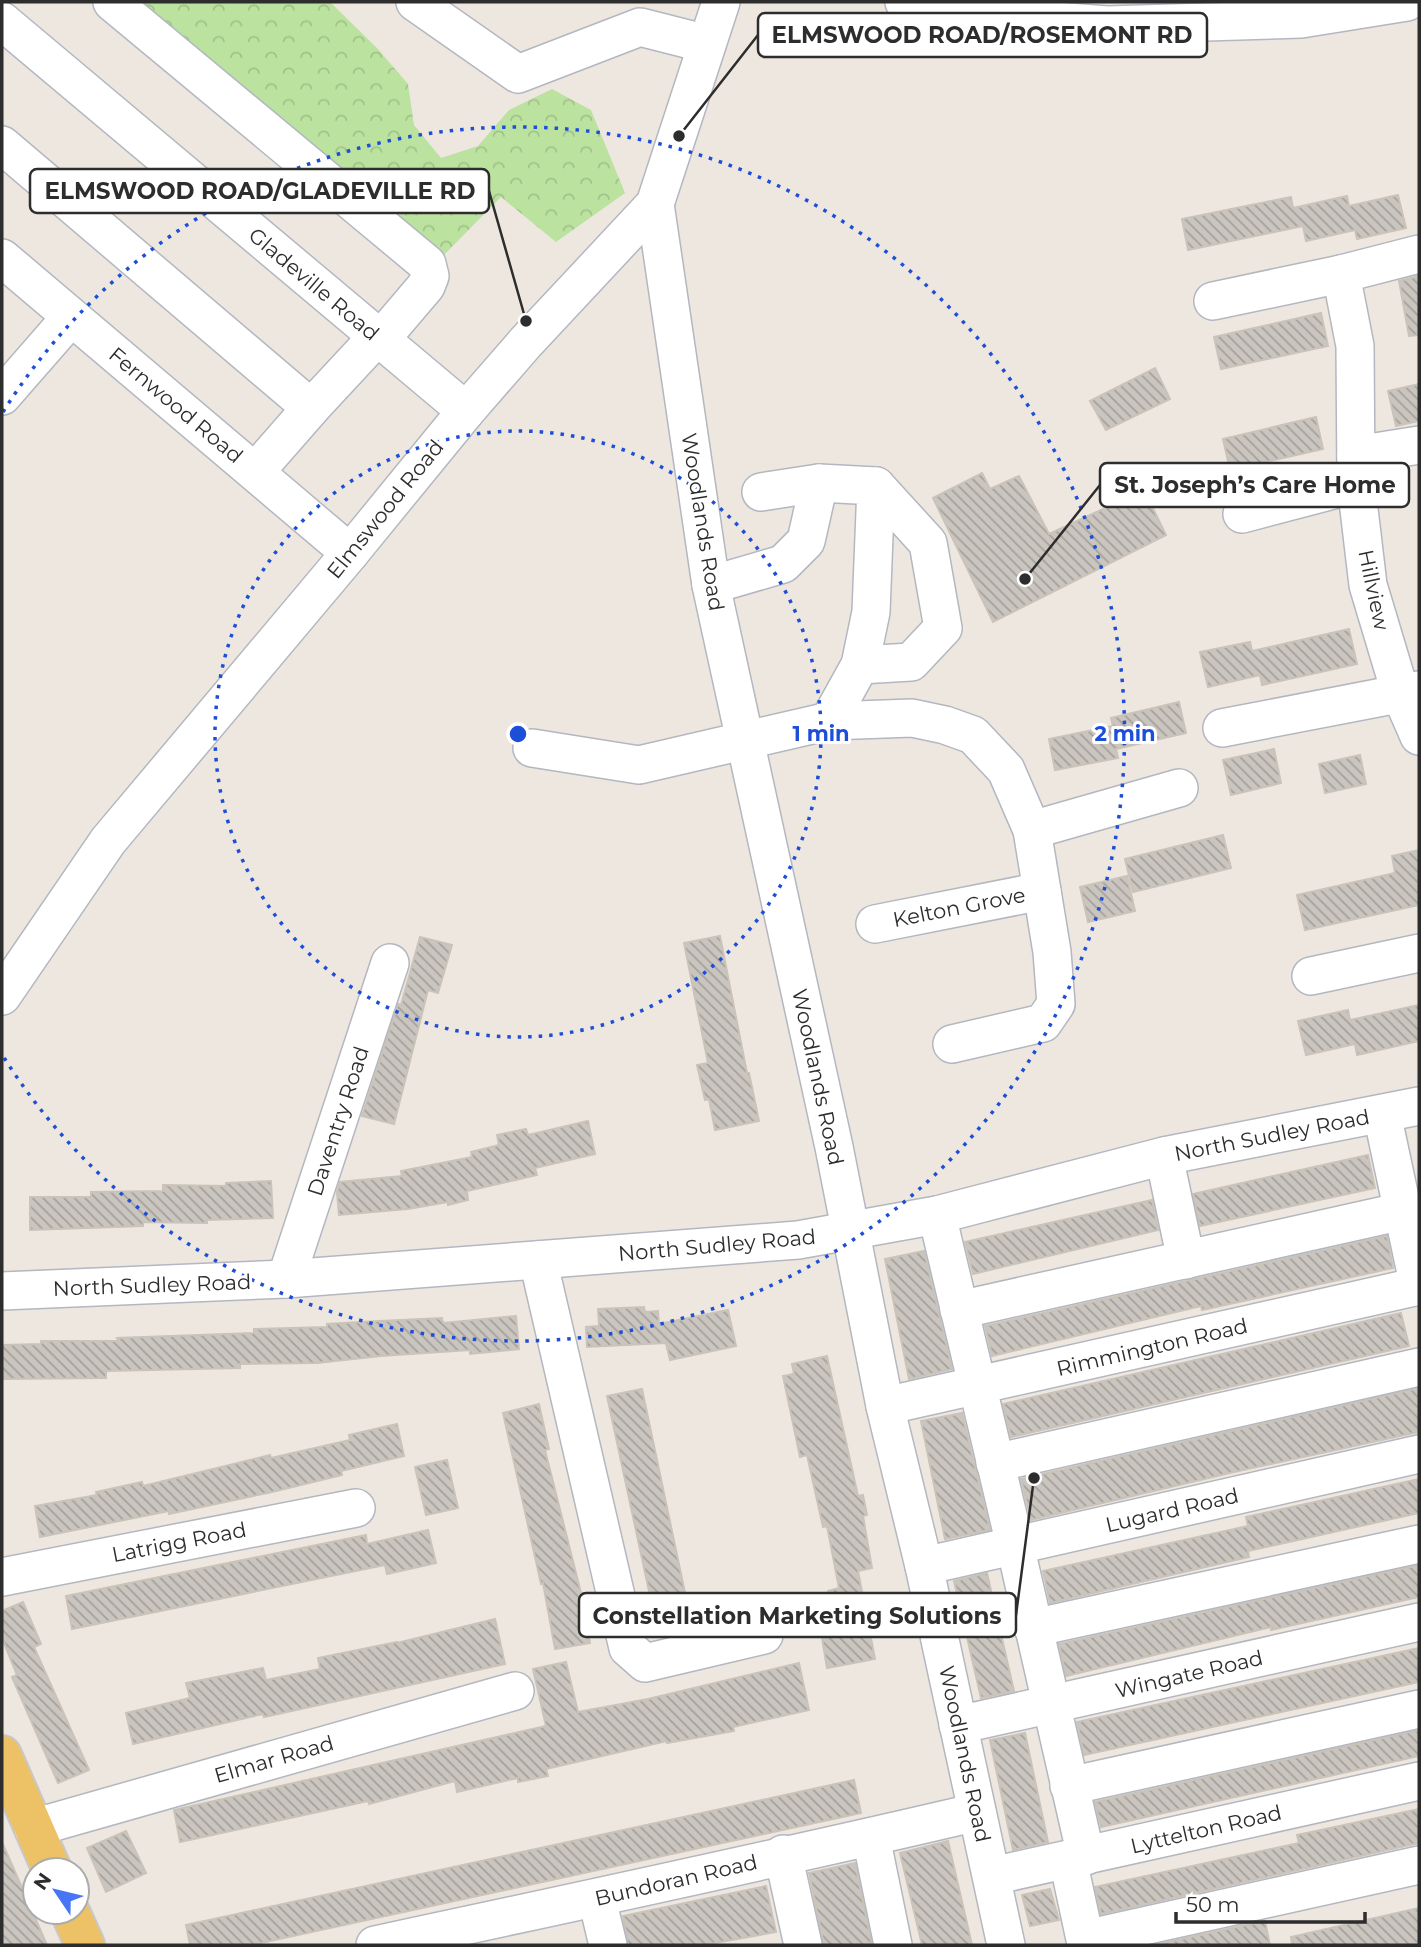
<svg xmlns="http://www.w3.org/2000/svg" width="1421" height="1947" font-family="Montserrat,sans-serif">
	<defs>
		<pattern id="forest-crowns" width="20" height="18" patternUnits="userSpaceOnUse" patternTransform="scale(1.75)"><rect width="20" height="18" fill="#bbe29f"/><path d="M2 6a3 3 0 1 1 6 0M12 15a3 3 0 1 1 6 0" fill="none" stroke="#a1c289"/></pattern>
		<pattern id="building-back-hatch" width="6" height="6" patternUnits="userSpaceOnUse" patternTransform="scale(1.75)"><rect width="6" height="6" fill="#cac5be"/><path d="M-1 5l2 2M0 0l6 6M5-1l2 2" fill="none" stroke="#a4a09b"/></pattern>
	</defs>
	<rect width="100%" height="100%" fill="#eee7e0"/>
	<path fill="url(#forest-crowns)" d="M 129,2 L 330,2 L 377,48 L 408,84 L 414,125 L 441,158 L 478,146 L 509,110 L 552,89 L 591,110 L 625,193 L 556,242 L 501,197 L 438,261 Z"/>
	<g fill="url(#building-back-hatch)" stroke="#cac3ba" stroke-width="2">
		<path d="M 1398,195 L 1406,228 L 1357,239 L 1355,230 L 1306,241 L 1303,226 L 1188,250 L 1182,219 L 1291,197 L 1293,208 L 1347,196 L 1349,206 Z"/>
		<path d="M 1419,276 L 1419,335 L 1409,336 L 1399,281 Z"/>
		<path d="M 1321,313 L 1328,346 L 1221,369 L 1214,337 Z"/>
		<path d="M 1155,368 L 1170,399 L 1106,430 L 1090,401 Z"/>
		<path d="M 1419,384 L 1419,421 L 1396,426 L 1388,391 Z"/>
		<path d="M 1316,417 L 1323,449 L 1230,470 L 1223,439 Z"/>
		<path d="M 982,473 L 990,489 L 1019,476 L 1049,534 L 1144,490 L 1166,535 L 993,622 L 933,498 Z"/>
		<path d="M 1349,629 L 1357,664 L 1262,685 L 1260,675 L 1208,687 L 1200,652 L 1250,642 L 1252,651 Z"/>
		<path d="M 1179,702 L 1186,733 L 1116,749 L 1118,758 L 1055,770 L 1049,739 L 1113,726 L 1111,718 Z"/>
		<path d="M 1274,749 L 1281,783 L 1231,795 L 1223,760 Z"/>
		<path d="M 1360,755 L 1366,784 L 1325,793 L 1319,764 Z"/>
		<path d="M 1223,835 L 1231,868 L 1133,892 L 1125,859 Z"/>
		<path d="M 1419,850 L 1419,905 L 1305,930 L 1297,895 L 1395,873 L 1392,856 Z"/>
		<path d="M 1127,876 L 1135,911 L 1088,922 L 1080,887 Z"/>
		<path d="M 720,936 L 747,1073 L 749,1073 L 759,1121 L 715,1130 L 709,1099 L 705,1100 L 697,1065 L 708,1063 L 684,943 Z"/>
		<path d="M 420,937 L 452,945 L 438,993 L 428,990 L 394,1124 L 362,1116 L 398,1004 L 401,1005 Z"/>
		<path d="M 1419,1005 L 1419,1041 L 1357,1055 L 1355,1044 L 1306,1055 L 1298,1021 L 1348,1010 L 1350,1020 Z"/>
		<path d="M 588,1121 L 595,1154 L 535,1168 L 537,1175 L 467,1191 L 468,1200 L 448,1205 L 448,1202 L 408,1209 L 339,1215 L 337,1192 L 340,1182 L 402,1176 L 401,1171 L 472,1157 L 471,1152 L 499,1145 L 497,1135 L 526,1129 L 528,1135 Z"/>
		<path d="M 1368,1155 L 1375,1188 L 1200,1226 L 1193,1194 Z"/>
		<path d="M 271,1181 L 273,1218 L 207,1220 L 207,1223 L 143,1222 L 143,1226 L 30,1230 L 30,1197 L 91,1197 L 91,1192 L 163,1191 L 163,1185 L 226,1186 L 226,1183 Z"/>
		<path d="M 1152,1200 L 1158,1230 L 973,1274 L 965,1242 Z"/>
		<path d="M 1387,1236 L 1393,1268 L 1202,1310 L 1201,1306 L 992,1356 L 985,1326 Z"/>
		<path d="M 924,1251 L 952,1369 L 909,1379 L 885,1259 Z"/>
		<path d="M 644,1307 L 645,1312 L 658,1311 L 659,1324 L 728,1310 L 736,1346 L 670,1360 L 666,1343 L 587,1347 L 586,1327 L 599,1326 L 598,1309 Z"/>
		<path d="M 1401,1313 L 1409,1346 L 1011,1437 L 1003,1404 Z"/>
		<path d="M 516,1316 L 519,1349 L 470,1354 L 470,1350 L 381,1356 L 317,1363 L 240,1364 L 240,1368 L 106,1371 L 106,1378 L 2,1379 L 2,1345 L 41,1344 L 41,1341 L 118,1341 L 117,1338 L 254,1333 L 254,1329 L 327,1327 L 327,1324 L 379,1321 L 442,1318 L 443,1323 Z"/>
		<path d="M 827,1356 L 858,1496 L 863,1495 L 867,1515 L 863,1516 L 872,1568 L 858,1571 L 875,1659 L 827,1668 L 816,1602 L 829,1599 L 828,1591 L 839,1588 L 827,1526 L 823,1527 L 807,1455 L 800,1457 L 783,1376 L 794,1374 L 792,1364 Z"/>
		<path d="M 1419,1388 L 1419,1432 L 1234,1472 L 1031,1520 L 1021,1479 Z"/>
		<path d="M 642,1389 L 692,1626 L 658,1633 L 607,1396 Z"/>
		<path d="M 539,1404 L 549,1449 L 545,1450 L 582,1597 L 590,1643 L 555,1649 L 543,1583 L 541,1584 L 503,1413 Z"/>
		<path d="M 962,1413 L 990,1530 L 945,1539 L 921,1421 Z"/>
		<path d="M 397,1424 L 404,1456 L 341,1471 L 342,1475 L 272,1492 L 169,1514 L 169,1511 L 40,1537 L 35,1506 L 97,1495 L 96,1492 L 142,1482 L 143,1486 L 270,1455 L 271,1458 L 350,1440 L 349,1435 Z"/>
		<path d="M 447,1460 L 458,1508 L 426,1515 L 415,1467 Z"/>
		<path d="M 1419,1479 L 1419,1513 L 1248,1551 L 1249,1557 L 1050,1603 L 1043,1571 L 1248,1526 L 1246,1517 Z"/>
		<path d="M 428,1530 L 436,1563 L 387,1574 L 385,1565 L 72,1629 L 66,1596 L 366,1535 L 367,1544 Z"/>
		<path d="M 1419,1565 L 1419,1597 L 1271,1630 L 1271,1627 L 1066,1676 L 1059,1644 Z"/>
		<path d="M 987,1573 L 1014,1691 L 981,1698 L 954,1581 Z"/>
		<path d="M 23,1602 L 41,1644 L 34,1647 L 89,1770 L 58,1783 L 12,1677 L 17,1675 L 2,1638 L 2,1611 Z"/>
		<path d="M 495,1619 L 505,1664 L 264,1717 L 263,1714 L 133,1744 L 126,1713 L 190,1698 L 186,1683 L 263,1668 L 266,1680 L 320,1669 L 318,1658 L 397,1642 L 397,1643 Z"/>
		<path d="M 1419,1648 L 1419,1682 L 1084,1755 L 1077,1722 Z"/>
		<path d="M 566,1662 L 578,1712 L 648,1699 L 799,1663 L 809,1710 L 733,1727 L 734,1731 L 667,1743 L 667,1741 L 546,1769 L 548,1776 L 518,1782 L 518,1778 L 457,1792 L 455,1781 L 369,1804 L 368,1801 L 180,1842 L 174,1810 L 546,1726 L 533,1669 Z"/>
		<path d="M 1419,1730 L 1419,1756 L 1101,1827 L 1095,1802 Z"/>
		<path d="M 1025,1733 L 1048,1842 L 1013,1850 L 990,1740 Z"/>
		<path d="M 854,1780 L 861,1813 L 252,1945 L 190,1945 L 186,1925 Z"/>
		<path d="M 1419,1809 L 1419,1843 L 1101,1914 L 1095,1887 L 1299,1843 L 1297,1835 Z"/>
		<path d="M 126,1831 L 146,1873 L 106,1892 L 87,1848 Z"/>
		<path d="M 948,1841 L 972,1945 L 922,1945 L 900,1853 Z"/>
		<path d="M 2,1842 L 47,1945 L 2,1945 Z"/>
		<path d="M 855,1863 L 872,1945 L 824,1945 L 809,1873 Z"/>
		<path d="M 766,1886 L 776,1932 L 704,1945 L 628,1945 L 623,1916 Z"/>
		<path d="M 1050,1889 L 1059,1920 L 1030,1926 L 1022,1895 Z"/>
		<path d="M 1419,1908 L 1419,1943 L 1409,1945 L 1292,1945 L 1291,1937 Z"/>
		<path d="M 1265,1921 L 1270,1945 L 1154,1945 Z"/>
	</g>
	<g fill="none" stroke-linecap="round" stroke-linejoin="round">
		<g stroke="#b3b7c0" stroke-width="40">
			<g id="minor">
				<path d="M 112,2 L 427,264 L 430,276 L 426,286 L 380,340"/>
				<path d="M 415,2 L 518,74 L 640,27 L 707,44"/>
				<path d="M 904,2 L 937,12 L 1107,25 L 1301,19 L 1407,2"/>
				<path d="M 2,21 L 466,411"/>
				<path d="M 2,145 L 311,408 L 255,472"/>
				<path d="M 655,204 L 711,585 L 834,1147 L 885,1406 L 924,1566 L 1006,1945"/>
				<path d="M 2,258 L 350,553"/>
				<path d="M 1341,274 L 1355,346 L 1356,484 L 1368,585 L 1401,695 L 1419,736"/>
				<path d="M 1213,301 L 1341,274 L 1419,254"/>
				<path d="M 2,396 L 71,317"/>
				<path d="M 311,408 L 377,337"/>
				<path d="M 1356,455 L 1419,445"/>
				<path d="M 761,492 L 819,483 L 876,486 L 871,612 L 860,665 L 829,721"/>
				<path d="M 1242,514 L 1356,484"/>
				<path d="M 711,585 L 783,564 L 806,541 L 819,483"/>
				<path d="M 860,665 L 911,662 L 943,628 L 928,543 L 876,486"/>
				<path d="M 1222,728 L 1419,690"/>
				<path d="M 532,748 L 639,765 L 829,721 L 912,718 L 945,725 L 973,735 L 1006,770 L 1032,830 L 1052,952 L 1056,1004 L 1043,1023 L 952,1044"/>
				<path d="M 1032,830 L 1179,788"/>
				<path d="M 875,924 L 1042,891"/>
				<path d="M 1311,976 L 1419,953"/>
				<path d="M 2,996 L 108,841 L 350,553 L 466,411 L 526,342 L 655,204 L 721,2"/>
				<path d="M 1382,1114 L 1419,1287"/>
				<path d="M 1164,1156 L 1186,1260"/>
				<path d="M 937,1215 L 1015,1545 L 1086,1856"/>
				<path d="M 538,1260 L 628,1648 L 645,1663 L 764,1635"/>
				<path d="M 286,1279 L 390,963"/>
				<path d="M 2,1291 L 286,1279 L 798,1240 L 937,1215 L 1164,1156 L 1419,1106"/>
				<path d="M 959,1310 L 1403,1211"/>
				<path d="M 885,1406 L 1419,1286"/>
				<path d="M 995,1463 L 1419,1367"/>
				<path d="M 924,1566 L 1419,1454"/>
				<path d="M 2,1577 L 356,1508"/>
				<path d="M 1033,1628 L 1419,1544"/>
				<path d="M 958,1725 L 1419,1622"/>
				<path d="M 1069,1786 L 1419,1709"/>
				<path d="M 33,1828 L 515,1691"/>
				<path d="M 871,1837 L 893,1945"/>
				<path d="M 783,1854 L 803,1945"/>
				<path d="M 1068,1860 L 1085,1939 L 1419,1865"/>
				<path d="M 992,1876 L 1419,1781"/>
				<path d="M 597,1899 L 608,1945"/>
				<path d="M 375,1945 C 576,1902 777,1859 977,1812"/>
			</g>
		</g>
		<g stroke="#c8c8c8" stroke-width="42">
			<g id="major">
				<path d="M 2,1755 L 52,1870"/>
				<path d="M 70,1912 L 85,1945"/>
			</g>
		</g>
		<use href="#minor" stroke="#fff" stroke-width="37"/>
		<use href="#major" stroke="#edc267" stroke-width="38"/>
	</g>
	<g fill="none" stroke="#1d4ed8" stroke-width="3.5" stroke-dasharray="3.5 7">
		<circle cx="518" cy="734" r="303"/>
		<path d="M3 412A607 607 0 1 1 3 1056"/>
	</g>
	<g text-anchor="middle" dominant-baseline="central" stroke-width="6" stroke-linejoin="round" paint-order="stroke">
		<g font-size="21" fill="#2d2d2d" stroke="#fff">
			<text transform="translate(314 284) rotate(40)">Gladeville Road</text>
			<text transform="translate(176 405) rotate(40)">Fernwood Road</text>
			<text transform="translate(385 509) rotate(-51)">Elmswood Road</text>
			<text transform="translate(703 522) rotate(81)">Woodlands Road</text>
			<text transform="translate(1374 590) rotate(78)">Hillview</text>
			<text transform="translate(959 907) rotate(-11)">Kelton Grove</text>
			<text transform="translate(818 1077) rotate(78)">Woodlands Road</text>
			<text transform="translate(338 1121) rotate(-72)">Daventry Road</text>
			<text transform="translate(1272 1135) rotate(-11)">North Sudley Road</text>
			<text transform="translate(717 1245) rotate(-5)">North Sudley Road</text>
			<text transform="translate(152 1285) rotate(-2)">North Sudley Road</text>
			<text transform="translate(1152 1347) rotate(-13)">Rimmington Road</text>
			<text transform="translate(1172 1510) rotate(-13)">Lugard Road</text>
			<text transform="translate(179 1542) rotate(-11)">Latrigg Road</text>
			<text transform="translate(1189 1674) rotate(-13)">Wingate Road</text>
			<text transform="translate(965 1754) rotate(78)">Woodlands Road</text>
			<text transform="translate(274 1759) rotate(-16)">Elmar Road</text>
			<text transform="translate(1206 1829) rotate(-13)">Lyttelton Road</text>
			<text transform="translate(676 1880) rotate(-13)">Bundoran Road</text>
		</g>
	</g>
	<circle cx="518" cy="734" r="10" fill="#1d4ed8" stroke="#fff" stroke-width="3.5"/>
	<g font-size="21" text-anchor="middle" font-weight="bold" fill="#1d4ed8" stroke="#fff" stroke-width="6" stroke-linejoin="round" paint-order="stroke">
		<text x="821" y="741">1 min</text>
		<text x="1125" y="741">2 min</text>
	</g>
	<path fill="none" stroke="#2d2d2d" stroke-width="2.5" d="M679 136L758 35M526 321L489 191M1025 579L1100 485M1034 1478L1016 1615"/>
	<g fill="#2d2d2d" stroke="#fff" stroke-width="2.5">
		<circle cx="679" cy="136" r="7"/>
		<circle cx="526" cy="321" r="7"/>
		<circle cx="1025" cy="579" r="7"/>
		<circle cx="1034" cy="1478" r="7"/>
	</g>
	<g fill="#fff" stroke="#2d2d2d" stroke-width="2.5">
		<rect x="758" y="13" width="449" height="44" rx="7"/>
		<rect x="30" y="169" width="459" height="44" rx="7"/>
		<rect x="1100" y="463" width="309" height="44" rx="7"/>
		<rect x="579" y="1593" width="437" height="44" rx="7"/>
	</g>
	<g font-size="23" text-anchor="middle" font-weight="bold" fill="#2d2d2d">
		<text x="982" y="43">ELMSWOOD ROAD/ROSEMONT RD</text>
		<text x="260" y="199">ELMSWOOD ROAD/GLADEVILLE RD</text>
		<text x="1255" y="493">St. Joseph’s Care Home</text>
		<text x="797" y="1624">Constellation Marketing Solutions</text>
	</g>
	<rect width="1421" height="1947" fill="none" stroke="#2d2d2d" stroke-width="7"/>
	<g transform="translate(56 1891) rotate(305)"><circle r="33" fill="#ffffff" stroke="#ababab" stroke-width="2"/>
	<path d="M0-5L12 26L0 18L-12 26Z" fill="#4775f4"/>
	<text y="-10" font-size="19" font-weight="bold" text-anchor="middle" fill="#2d2d2d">N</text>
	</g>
	<path d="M1176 1912v10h189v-10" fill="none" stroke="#2d2d2d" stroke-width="3.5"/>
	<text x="1186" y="1912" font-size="21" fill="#2d2d2d" stroke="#ffffff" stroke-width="5" paint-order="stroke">50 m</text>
</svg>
